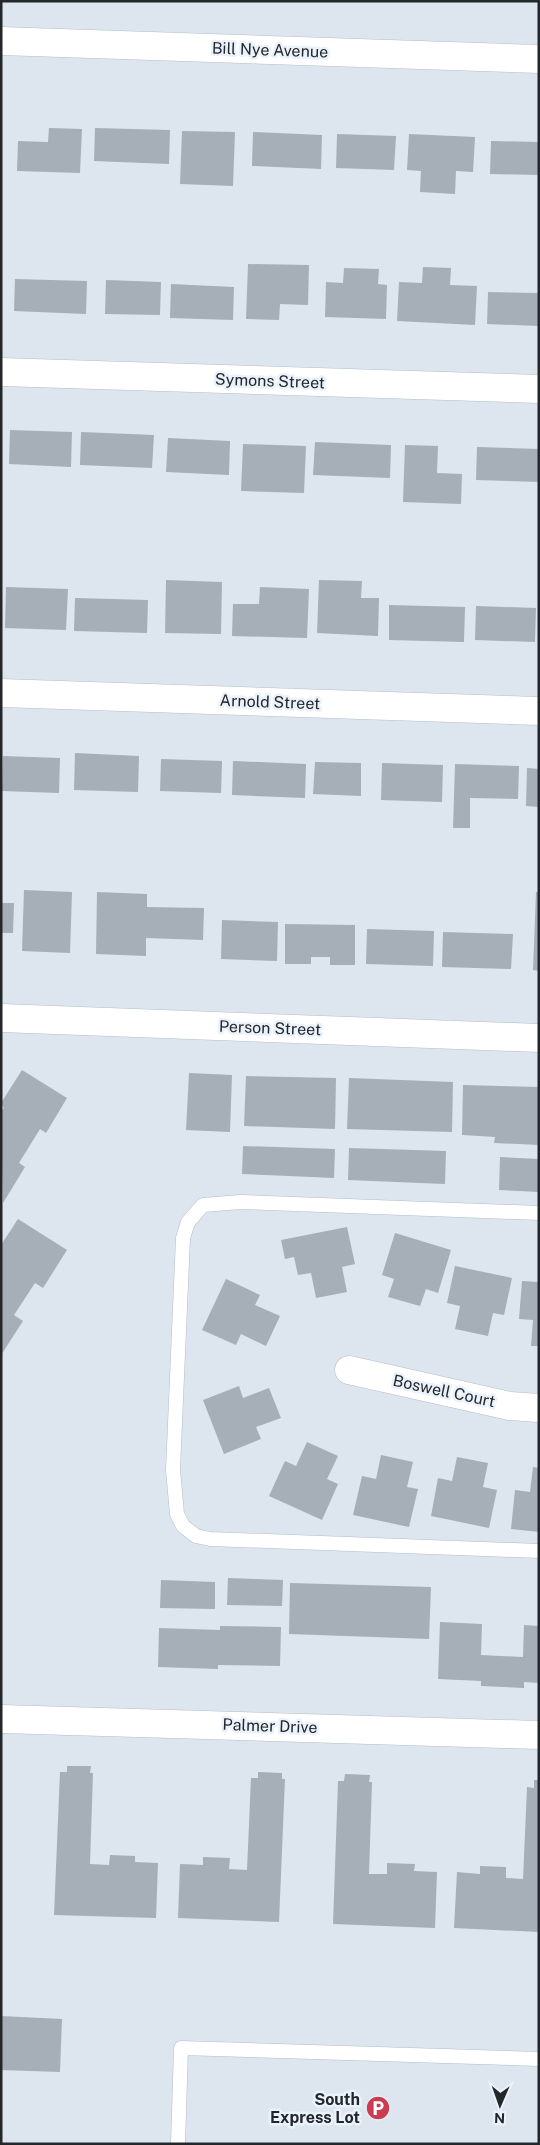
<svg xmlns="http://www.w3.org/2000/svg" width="540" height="2145" font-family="'Public Sans',sans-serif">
	<rect width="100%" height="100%" fill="#dde5ee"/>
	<g fill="#a6aeb7">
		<path d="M 49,128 L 82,129 L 80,173 L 17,171 L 18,141 L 48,142 Z"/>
		<path d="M 95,128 L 170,130 L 169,164 L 94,161 Z"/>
		<path d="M 182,131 L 235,132 L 233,186 L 180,184 Z"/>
		<path d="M 253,132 L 322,135 L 321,169 L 252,166 Z"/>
		<path d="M 337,134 L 396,136 L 394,170 L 336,168 Z"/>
		<path d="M 409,134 L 475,137 L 473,172 L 456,171 L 455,194 L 420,192 L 421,171 L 407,170 Z"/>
		<path d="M 491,141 L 539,142 L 539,175 L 490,174 Z"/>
		<path d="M 248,264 L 309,265 L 308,305 L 280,304 L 279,320 L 246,319 Z"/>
		<path d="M 423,267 L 451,268 L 450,285 L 477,286 L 475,325 L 397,321 L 399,282 L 422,283 Z"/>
		<path d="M 344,268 L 379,269 L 378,284 L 387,285 L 386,319 L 325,317 L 326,282 L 343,283 Z"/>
		<path d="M 15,279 L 87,281 L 86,314 L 14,311 Z"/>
		<path d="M 106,280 L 161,282 L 160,315 L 105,314 Z"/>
		<path d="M 171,284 L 234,287 L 233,320 L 170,318 Z"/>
		<path d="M 488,292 L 539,293 L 539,326 L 487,324 Z"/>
		<path d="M 10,430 L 72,432 L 71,467 L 9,464 Z"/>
		<path d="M 81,432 L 154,435 L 152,468 L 80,465 Z"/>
		<path d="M 168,438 L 230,441 L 229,475 L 166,472 Z"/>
		<path d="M 315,442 L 391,445 L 390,478 L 313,475 Z"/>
		<path d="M 243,444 L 306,446 L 304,493 L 241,491 Z"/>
		<path d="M 405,445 L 438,446 L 437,473 L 462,474 L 461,504 L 403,502 Z"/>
		<path d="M 477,447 L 539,449 L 539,482 L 476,480 Z"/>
		<path d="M 166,580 L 222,582 L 221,634 L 165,633 Z"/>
		<path d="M 319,580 L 362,581 L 361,598 L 379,598 L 378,636 L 317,633 Z"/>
		<path d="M 6,587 L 68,589 L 66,630 L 5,628 Z"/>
		<path d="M 260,587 L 309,589 L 307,638 L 232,636 L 233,604 L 259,604 Z"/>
		<path d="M 75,598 L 148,600 L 147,633 L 74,631 Z"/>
		<path d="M 389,605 L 465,607 L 464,642 L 389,640 Z"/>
		<path d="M 476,606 L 536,608 L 535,642 L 475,640 Z"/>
		<path d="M 75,753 L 139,756 L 138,792 L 74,790 Z"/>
		<path d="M 3,756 L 60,758 L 59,793 L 2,791 Z"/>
		<path d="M 161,759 L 222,761 L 221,793 L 160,791 Z"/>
		<path d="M 233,761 L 306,764 L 305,798 L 232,795 Z"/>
		<path d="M 315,762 L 361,763 L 361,796 L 313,794 Z"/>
		<path d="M 382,763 L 443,765 L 442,802 L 381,800 Z"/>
		<path d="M 455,764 L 519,766 L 518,799 L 470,798 L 470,828 L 453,828 Z"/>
		<path d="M 527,768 L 539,769 L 539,807 L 526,806 Z"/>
		<path d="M 24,890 L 72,892 L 70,953 L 22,951 Z"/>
		<path d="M 97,892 L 147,894 L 147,907 L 204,908 L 203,940 L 146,938 L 146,956 L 96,954 Z"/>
		<path d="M 536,892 L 539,892 L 539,971 L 533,970 Z"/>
		<path d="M 1,903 L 14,903 L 13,933 L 1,933 Z"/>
		<path d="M 222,920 L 278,922 L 277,961 L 221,959 Z"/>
		<path d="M 285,924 L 355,925 L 355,965 L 330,965 L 330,957 L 311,957 L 311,964 L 285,964 Z"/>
		<path d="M 367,929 L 434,931 L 433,966 L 366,964 Z"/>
		<path d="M 443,932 L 513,934 L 511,969 L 442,967 Z"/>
		<path d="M 22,1070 L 67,1098 L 46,1133 L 40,1129 L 19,1163 L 25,1167 L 3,1203 L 1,1111 L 4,1108 L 1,1103 Z"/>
		<path d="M 189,1073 L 232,1075 L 230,1132 L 186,1130 Z"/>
		<path d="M 246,1076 L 336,1078 L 335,1129 L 244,1126 Z"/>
		<path d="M 349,1078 L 453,1082 L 452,1132 L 347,1129 Z"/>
		<path d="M 463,1085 L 539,1087 L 539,1145 L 494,1143 L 495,1137 L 462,1135 Z"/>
		<path d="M 243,1146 L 335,1149 L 334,1178 L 242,1174 Z"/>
		<path d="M 349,1148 L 446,1151 L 445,1184 L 348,1180 Z"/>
		<path d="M 500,1157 L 539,1159 L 539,1192 L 499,1190 Z"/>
		<path d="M 18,1219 L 67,1250 L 43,1288 L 35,1283 L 14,1315 L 23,1321 L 1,1355 L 1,1245 Z"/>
		<path d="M 347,1227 L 355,1264 L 342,1267 L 347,1292 L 316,1298 L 311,1273 L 298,1275 L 294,1257 L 285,1259 L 281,1240 Z"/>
		<path d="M 395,1233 L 451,1250 L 438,1293 L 426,1289 L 420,1306 L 388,1297 L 394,1279 L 382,1275 Z"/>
		<path d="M 455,1266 L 512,1278 L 504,1315 L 493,1313 L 488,1336 L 455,1329 L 460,1306 L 447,1303 Z"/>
		<path d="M 226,1279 L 260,1295 L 255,1305 L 280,1316 L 266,1346 L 241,1334 L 236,1345 L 202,1330 Z"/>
		<path d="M 522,1281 L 539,1282 L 539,1346 L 531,1346 L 533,1320 L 519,1319 Z"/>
		<path d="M 239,1386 L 243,1398 L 269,1388 L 281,1418 L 256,1427 L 261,1439 L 224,1454 L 203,1400 Z"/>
		<path d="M 307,1442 L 338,1456 L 327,1479 L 338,1484 L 322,1520 L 269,1496 L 285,1461 L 296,1466 Z"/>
		<path d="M 381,1455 L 413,1462 L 407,1487 L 418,1489 L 409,1527 L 353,1515 L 362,1476 L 376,1479 Z"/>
		<path d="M 457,1457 L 488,1463 L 483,1487 L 497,1490 L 489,1528 L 431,1516 L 438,1478 L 452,1481 Z"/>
		<path d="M 533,1467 L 539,1468 L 539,1532 L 511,1529 L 515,1490 L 530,1492 Z"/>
		<path d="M 228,1578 L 283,1580 L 282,1606 L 227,1605 Z"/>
		<path d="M 161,1580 L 215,1582 L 215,1609 L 160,1608 Z"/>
		<path d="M 290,1583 L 431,1587 L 429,1639 L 289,1634 Z"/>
		<path d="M 440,1622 L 482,1624 L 481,1655 L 523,1657 L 524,1625 L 539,1626 L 539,1683 L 524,1682 L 524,1688 L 481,1686 L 481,1681 L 438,1679 Z"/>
		<path d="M 220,1626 L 281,1627 L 280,1666 L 218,1665 L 218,1669 L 158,1667 L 159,1628 L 220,1630 Z"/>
		<path d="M 67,1766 L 91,1766 L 90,1773 L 93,1773 L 90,1864 L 109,1865 L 110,1855 L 135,1856 L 135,1862 L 158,1863 L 156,1918 L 54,1915 L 60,1772 L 67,1772 Z"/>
		<path d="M 258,1772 L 282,1773 L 282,1779 L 285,1779 L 279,1922 L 178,1918 L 180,1864 L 203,1865 L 203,1857 L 230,1858 L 229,1869 L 247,1870 L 251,1778 L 258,1778 Z"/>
		<path d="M 345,1774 L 370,1775 L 369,1782 L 372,1782 L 369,1874 L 387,1874 L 387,1863 L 415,1864 L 414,1871 L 437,1872 L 435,1928 L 333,1924 L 338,1781 L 344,1781 Z"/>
		<path d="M 534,1780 L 539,1780 L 539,1932 L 454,1928 L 457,1872 L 480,1874 L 480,1866 L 506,1867 L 506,1878 L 523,1879 L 527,1787 L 534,1788 Z"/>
		<path d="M 1,2016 L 62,2019 L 60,2072 L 1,2070 Z"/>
	</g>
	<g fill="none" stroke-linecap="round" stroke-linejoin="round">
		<g stroke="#b5bec6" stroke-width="15">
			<g id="service">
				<path d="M 539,1213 L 240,1202 L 203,1205 L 188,1222 L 183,1238 L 173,1470 L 177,1514 L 183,1526 L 196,1536 L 210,1539 L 539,1551"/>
				<path d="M 178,2144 L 181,2048 L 539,2059"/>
			</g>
		</g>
		<g stroke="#b5bec6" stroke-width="29">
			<g id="minor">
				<path d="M 1,41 L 539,59"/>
				<path d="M 1,372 L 539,389"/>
				<path d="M 1,693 L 539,711"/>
				<path d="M 1,1018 L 539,1038"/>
				<path d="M 349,1370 L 510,1406 L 539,1408"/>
				<path d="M 1,1719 L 539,1735"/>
			</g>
		</g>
		<use href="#service" stroke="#fff" stroke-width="14"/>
		<use href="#minor" stroke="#fff" stroke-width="28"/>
	</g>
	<defs>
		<g id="parking-disc" transform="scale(1.25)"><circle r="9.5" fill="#cb3b52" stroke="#eaf2fc"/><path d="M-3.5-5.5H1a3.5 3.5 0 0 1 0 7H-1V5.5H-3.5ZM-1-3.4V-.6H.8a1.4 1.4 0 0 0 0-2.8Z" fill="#fff"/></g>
	</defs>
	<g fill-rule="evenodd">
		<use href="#parking-disc" x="378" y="2108"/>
	</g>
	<g text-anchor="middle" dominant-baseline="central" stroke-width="5" stroke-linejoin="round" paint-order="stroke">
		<g font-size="16" fill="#24272a" stroke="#eaf2fc">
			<text transform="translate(270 50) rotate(2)">Bill Nye Avenue</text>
			<text transform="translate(270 381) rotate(2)">Symons Street</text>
			<text transform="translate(270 702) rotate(2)">Arnold Street</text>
			<text transform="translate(270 1028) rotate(2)">Person Street</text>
			<text transform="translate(444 1391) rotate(12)">Boswell Court</text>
			<text transform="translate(270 1726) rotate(2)">Palmer Drive</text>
		</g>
		<g font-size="16" font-weight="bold" fill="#24272a" stroke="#eaf2fc" text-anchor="end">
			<text x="360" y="2099">South<tspan x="360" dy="18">Express Lot</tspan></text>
		</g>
	</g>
	<rect width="540" height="2145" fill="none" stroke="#24272a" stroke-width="5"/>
	<g transform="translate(500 2105) rotate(182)" stroke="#eaf2fc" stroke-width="4" paint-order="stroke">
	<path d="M0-4L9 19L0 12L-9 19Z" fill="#24272a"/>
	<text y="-8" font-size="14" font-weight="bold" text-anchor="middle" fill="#24272a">N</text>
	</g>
</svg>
